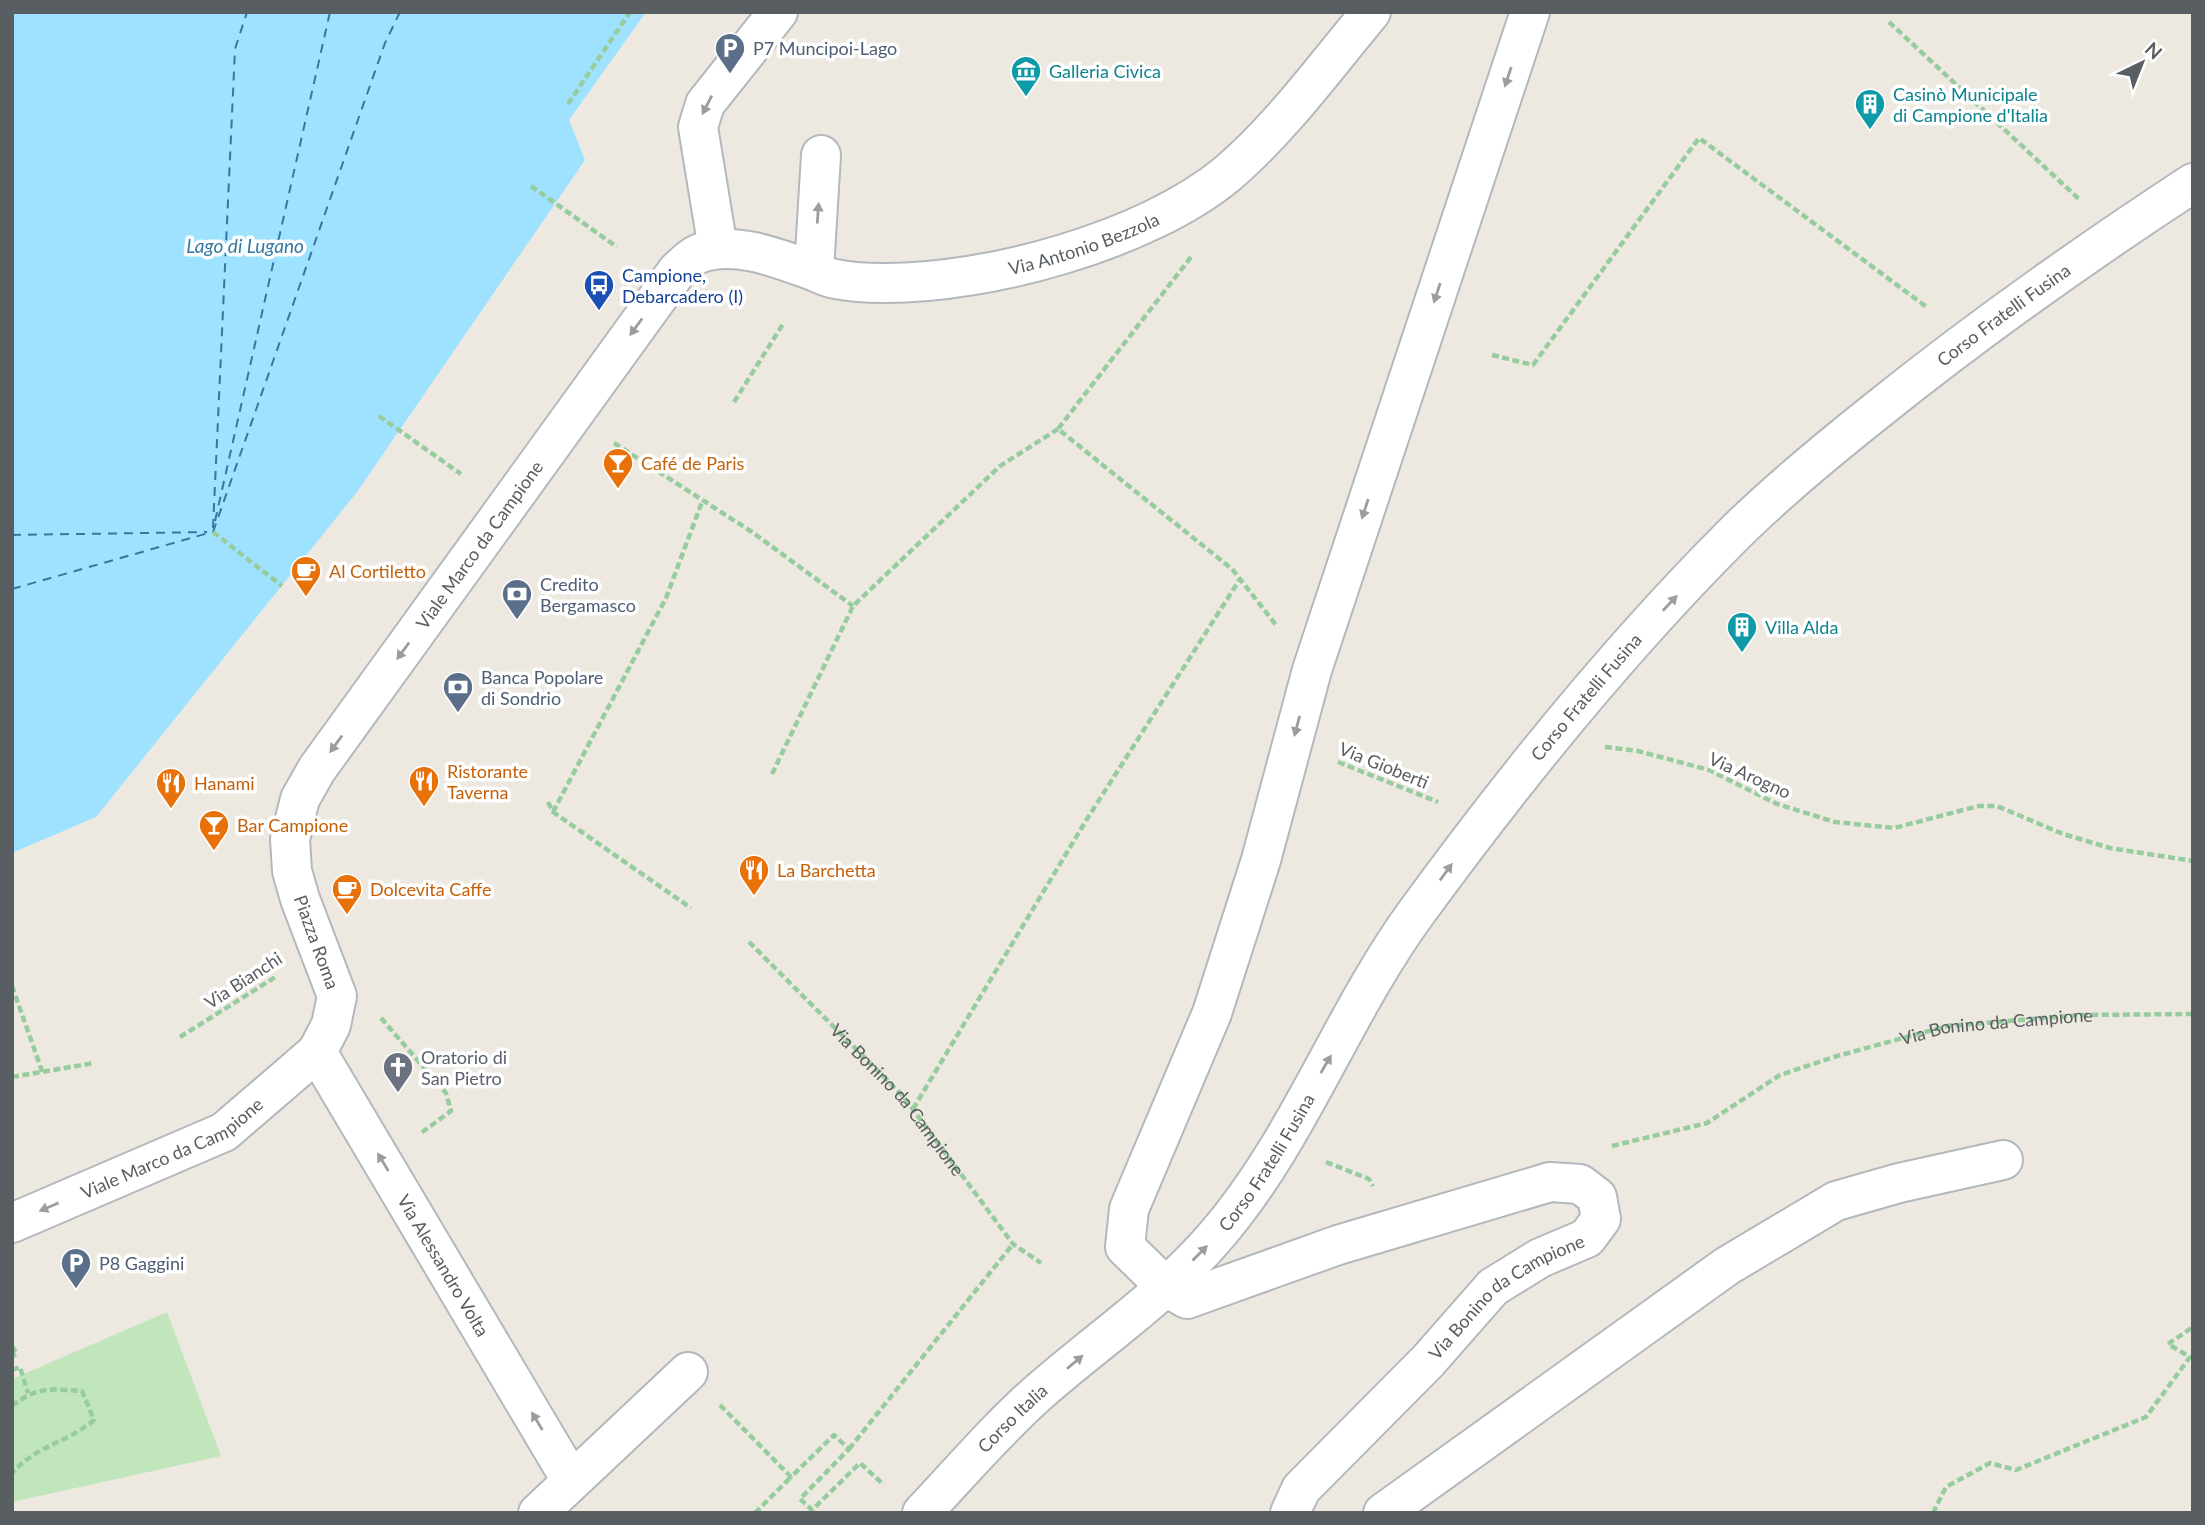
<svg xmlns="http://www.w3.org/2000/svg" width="2205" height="1525" font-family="Lato,sans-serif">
	<rect width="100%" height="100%" fill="#ede9e1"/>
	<path fill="#c1e6bc" d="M 167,1312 L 221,1456 L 12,1502 L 12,1379 Z"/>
	<path fill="#9fe2ff" d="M 12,12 L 646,12 L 569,120 L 585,160 L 357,492 L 96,817 L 12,853 Z"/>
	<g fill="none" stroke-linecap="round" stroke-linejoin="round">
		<g stroke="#3478a2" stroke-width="2" stroke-dasharray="9 7" stroke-linecap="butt">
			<path d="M 215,521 L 330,12"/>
			<path d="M 213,528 L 235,49 L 247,12"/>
			<path d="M 213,532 L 385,43 L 400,12"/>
			<path d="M 12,535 L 207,532"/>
			<path d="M 12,589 L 212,532"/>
		</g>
		<g stroke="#b4b8bc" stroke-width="42">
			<g id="minor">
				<path d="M 718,249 L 698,127 L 705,104 L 778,12"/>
				<path d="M 814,270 L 821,155"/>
				<path id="s3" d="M 317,1052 L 571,1480"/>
				<path id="s4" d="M 12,1223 L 224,1132 L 317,1052 L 331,1025 L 337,996 L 300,899 L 292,871 L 290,839 L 300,799 L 317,769 L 677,271 C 683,265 691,257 698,254 C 732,240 778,258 811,270 C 819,273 827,278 836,279 C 850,282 868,283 883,283 C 987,284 1146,241 1227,174 C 1281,128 1325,67 1371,12"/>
				<path d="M 538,1513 L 688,1372"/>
				<path id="s5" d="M 922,1513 C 960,1473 997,1429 1039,1392 C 1097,1341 1163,1297 1214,1238 C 1298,1142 1341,1016 1416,913 C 1513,780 1617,651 1733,535 C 1777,491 1826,451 1875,412 C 1977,330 2083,255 2193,183"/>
				<path id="s6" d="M 1290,1513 L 1301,1489 L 1428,1361 L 1493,1287 L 1540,1258 L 1587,1238 L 1601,1219 L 1597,1197 L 1580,1184 L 1550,1182 L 1338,1245 L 1187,1299 L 1166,1287 L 1125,1247 L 1129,1209 L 1212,1013 L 1261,860 L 1312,670 L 1530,12"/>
				<path d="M 1383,1513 L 1727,1266 L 1836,1201 L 1899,1183 L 2003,1160"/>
			</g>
		</g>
		<g stroke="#97cc9f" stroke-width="4.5" stroke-dasharray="7 3.5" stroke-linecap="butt">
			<path d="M 1889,22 L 2080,200"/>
			<path d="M 568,104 L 630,12"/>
			<path d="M 531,186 L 617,247"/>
			<path d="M 1191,257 L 1058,429 L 1232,569 L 1276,625"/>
			<path d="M 1492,355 L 1533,365 L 1699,138 L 1928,308"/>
			<path d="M 734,402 L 783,324"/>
			<path d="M 379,416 L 461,474"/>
			<path d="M 614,443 L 752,532 L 853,606"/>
			<path d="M 213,532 L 282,586"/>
			<path d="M 1605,747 L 1638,751 L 1709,770 L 1777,804 L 1835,822 L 1894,828 L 1979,806 L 1997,806 L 2063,834 L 2110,848 L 2193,861"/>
			<path d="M 1338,762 L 1438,802"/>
			<path d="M 772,774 L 853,606 L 1000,466 L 1058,429"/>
			<path d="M 548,802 L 553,812 L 691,908"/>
			<path d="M 553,812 L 666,598 L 702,502"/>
			<path id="s1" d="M 749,942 L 903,1096 L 1013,1244 L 1041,1263"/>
			<path d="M 12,986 L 43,1074"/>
			<path d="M 381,1018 L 446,1093 L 451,1111 L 421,1133"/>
			<path d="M 180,1037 L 277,976"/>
			<path d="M 12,1077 L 94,1063"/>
			<path d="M 913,1109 L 1087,819 L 1240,579"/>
			<path id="s2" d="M 1612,1146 L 1707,1123 L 1780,1075 L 1837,1056 L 1947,1026 L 2081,1015 L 2193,1014"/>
			<path d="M 1326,1162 L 1369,1179 L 1373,1186"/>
			<path d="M 12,1346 L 17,1354 L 12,1356"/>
			<path d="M 12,1370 L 20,1367 L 28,1393"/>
			<path d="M 720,1405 L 791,1477 L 834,1435 L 849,1449 L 800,1499 L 812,1510 L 860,1463 L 884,1485"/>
			<path d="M 12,1406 C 37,1386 51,1389 82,1391 L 94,1420 C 67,1443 37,1445 12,1473"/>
			<path d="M 849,1449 L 1013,1244"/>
			<path d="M 755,1513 L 791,1477"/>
			<path d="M 1933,1513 L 1946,1487 L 1990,1463 L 2016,1470 L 2146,1417 L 2190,1357 L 2168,1344 L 2193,1327"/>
		</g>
		<use href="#minor" stroke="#fff" stroke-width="38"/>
	</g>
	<defs><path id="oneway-solid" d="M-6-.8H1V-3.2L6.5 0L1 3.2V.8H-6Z" transform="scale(1.75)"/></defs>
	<g fill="#9b9ea1">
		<use href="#oneway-solid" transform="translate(1508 77) rotate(108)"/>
		<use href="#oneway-solid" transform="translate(707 105) rotate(117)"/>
		<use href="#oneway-solid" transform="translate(818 213) rotate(-86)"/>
		<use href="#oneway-solid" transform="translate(1437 293) rotate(108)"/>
		<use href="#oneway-solid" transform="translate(636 327) rotate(126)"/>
		<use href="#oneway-solid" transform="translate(1365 509) rotate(108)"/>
		<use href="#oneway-solid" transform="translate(1670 603) rotate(-47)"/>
		<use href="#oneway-solid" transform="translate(403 651) rotate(126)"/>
		<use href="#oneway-solid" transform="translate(1297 726) rotate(105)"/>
		<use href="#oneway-solid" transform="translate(336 744) rotate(126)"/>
		<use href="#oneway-solid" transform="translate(1446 872) rotate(-54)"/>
		<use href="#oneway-solid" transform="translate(1326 1064) rotate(-60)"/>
		<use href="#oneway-solid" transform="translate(383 1162) rotate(-121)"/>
		<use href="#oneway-solid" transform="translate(49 1207) rotate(157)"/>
		<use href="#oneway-solid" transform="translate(1200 1253) rotate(-45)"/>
		<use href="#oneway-solid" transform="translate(1075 1362) rotate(-40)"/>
		<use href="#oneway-solid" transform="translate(537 1421) rotate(-121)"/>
	</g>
	<defs>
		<g id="parking-pin" transform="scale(1.575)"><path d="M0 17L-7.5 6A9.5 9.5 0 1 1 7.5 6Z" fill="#5c6f8a" stroke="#fff"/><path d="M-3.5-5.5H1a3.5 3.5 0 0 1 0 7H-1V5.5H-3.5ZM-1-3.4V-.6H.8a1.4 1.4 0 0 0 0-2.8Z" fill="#fff"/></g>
		<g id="museum-pin" transform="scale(1.575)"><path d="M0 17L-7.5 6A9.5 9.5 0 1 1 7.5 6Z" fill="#0f9aa8" stroke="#fff"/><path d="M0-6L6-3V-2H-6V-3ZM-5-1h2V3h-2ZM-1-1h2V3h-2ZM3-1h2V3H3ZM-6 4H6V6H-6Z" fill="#fff"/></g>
		<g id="building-pin" transform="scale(1.575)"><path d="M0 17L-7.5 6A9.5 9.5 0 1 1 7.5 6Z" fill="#0f9aa8" stroke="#fff"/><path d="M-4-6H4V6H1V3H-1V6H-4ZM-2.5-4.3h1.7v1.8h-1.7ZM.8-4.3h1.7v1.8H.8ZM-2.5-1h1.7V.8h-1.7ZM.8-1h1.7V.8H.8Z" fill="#fff"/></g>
		<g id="bus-pin" transform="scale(1.575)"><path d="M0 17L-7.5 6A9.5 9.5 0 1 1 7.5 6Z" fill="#1a4fb4" stroke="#fff"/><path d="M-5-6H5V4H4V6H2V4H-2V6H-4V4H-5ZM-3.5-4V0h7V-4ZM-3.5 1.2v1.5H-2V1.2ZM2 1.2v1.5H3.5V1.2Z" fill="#fff"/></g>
		<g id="bar-pin" transform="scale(1.575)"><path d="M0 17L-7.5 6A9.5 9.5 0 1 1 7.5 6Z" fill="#e8710a" stroke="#fff"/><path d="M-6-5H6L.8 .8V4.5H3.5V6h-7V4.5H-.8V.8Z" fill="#fff"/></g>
		<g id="cafe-pin" transform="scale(1.575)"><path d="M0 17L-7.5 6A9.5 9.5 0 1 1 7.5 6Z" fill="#e8710a" stroke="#fff"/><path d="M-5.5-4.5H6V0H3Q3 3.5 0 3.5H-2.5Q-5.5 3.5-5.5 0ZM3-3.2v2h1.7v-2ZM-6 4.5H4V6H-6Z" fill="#fff"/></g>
		<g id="bank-pin" transform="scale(1.575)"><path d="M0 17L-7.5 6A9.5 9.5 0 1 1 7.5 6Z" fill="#5c6f8a" stroke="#fff"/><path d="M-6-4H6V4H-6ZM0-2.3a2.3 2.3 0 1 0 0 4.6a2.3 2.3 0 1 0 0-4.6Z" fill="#fff"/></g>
		<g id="restaurant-pin" transform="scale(1.575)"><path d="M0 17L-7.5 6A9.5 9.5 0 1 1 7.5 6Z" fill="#e8710a" stroke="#fff"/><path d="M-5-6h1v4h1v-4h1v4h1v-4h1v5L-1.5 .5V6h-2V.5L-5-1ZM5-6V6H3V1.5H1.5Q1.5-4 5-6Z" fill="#fff"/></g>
		<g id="church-pin" transform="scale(1.575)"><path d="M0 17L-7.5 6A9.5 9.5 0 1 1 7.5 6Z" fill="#6b7280" stroke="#fff"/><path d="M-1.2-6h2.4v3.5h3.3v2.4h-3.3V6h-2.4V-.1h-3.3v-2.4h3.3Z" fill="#fff"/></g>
	</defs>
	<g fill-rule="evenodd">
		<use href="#parking-pin" x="730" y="48"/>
		<use href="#museum-pin" x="1026" y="71"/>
		<use href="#building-pin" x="1870" y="104"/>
		<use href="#bus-pin" x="599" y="285"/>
		<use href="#bar-pin" x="618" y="463"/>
		<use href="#cafe-pin" x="306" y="571"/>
		<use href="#bank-pin" x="517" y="594"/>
		<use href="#building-pin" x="1742" y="627"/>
		<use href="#bank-pin" x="458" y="687"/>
		<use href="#restaurant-pin" x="424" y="781"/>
		<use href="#restaurant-pin" x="171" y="783"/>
		<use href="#bar-pin" x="214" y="825"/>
		<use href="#restaurant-pin" x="754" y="870"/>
		<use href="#cafe-pin" x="347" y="889"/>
		<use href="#church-pin" x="398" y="1067"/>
		<use href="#parking-pin" x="76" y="1263"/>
	</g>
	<g text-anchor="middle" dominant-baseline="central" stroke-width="7" stroke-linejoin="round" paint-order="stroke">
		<g font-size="18" fill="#4e5e75" stroke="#fff" text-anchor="start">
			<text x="753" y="48">P7 Muncipoi-Lago</text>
			<text x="540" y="584">Credito<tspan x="540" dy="21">Bergamasco</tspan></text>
			<text x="481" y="677">Banca Popolare<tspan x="481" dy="21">di Sondrio</tspan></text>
			<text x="99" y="1263">P8 Gaggini</text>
		</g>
		<g font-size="18" fill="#0d838f" stroke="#fff" text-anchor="start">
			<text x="1049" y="71">Galleria Civica</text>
			<text x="1893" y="94">Casinò Municipale<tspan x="1893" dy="21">di Campione d'Italia</tspan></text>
			<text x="1765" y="627">Villa Alda</text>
		</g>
		<g font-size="18" fill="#595e62" stroke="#fff">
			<text stroke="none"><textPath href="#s4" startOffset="1692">Via Antonio Bezzola</textPath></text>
			<text stroke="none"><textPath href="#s5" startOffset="1628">Corso Fratelli Fusina</textPath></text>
			<text stroke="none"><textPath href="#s4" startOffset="931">Viale Marco da Campione</textPath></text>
			<text stroke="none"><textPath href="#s5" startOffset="1060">Corso Fratelli Fusina</textPath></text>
			<text transform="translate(1384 765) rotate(22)">Via Gioberti</text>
			<text transform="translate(1750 775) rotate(24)">Via Arogno</text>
			<text transform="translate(317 942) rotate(70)">Piazza Roma</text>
			<text transform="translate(243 980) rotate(-33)">Via Bianchi</text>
			<text stroke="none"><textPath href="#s2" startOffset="408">Via Bonino da Campione</textPath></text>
			<text stroke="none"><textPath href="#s1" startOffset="217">Via Bonino da Campione</textPath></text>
			<text stroke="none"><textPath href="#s4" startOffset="177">Viale Marco da Campione</textPath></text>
			<text stroke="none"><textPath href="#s5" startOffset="494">Corso Fratelli Fusina</textPath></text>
			<text stroke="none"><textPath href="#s3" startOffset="248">Via Alessandro Volta</textPath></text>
			<text stroke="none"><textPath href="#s6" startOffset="310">Via Bonino da Campione</textPath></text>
			<text stroke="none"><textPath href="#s5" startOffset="131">Corso Italia</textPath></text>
		</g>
		<g font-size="18" fill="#164399" stroke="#fff" text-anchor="start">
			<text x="622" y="275">Campione,<tspan x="622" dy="21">Debarcadero (I)</tspan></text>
		</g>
		<g font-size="18" fill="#c56008" stroke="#fff" text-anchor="start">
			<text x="641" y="463">Café de Paris</text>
			<text x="329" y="571">Al Cortiletto</text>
			<text x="447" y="771">Ristorante<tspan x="447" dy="21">Taverna</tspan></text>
			<text x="194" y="783">Hanami</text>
			<text x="237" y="825">Bar Campione</text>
			<text x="777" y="870">La Barchetta</text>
			<text x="370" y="889">Dolcevita Caffe</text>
		</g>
		<g font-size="18" fill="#5b616d" stroke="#fff" text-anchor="start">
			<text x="421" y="1057">Oratorio di<tspan x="421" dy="21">San Pietro</tspan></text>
		</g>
		<g font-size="19" font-style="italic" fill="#3478a2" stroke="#fff">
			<text x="245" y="245">Lago di Lugano</text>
		</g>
	</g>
	<rect width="2205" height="1525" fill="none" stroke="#595e62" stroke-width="28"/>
	<g transform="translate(2142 63) rotate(43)" stroke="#ffffff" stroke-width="5" paint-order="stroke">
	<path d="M0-5L12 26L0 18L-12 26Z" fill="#595e62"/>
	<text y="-10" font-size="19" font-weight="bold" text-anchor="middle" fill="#595e62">N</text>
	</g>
</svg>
